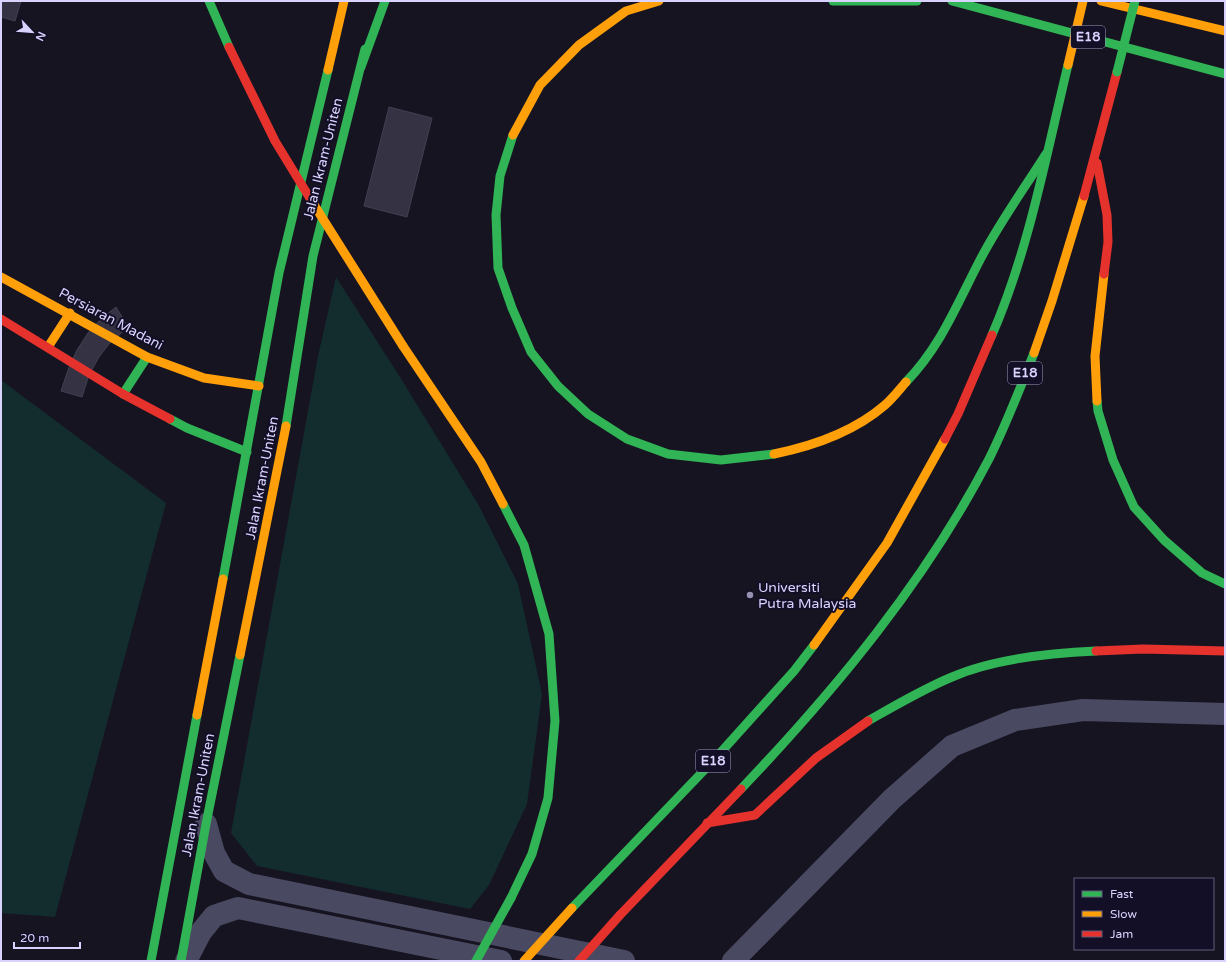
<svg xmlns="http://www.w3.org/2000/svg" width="1226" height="962" font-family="'Varela Round',sans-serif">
	<rect width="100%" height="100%" fill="#161421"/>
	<g fill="#132c2d">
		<path d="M 336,277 L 400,377 L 478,504 L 518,584 L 542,694 L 527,804 L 489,885 L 470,909 L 257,866 L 231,833 L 318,356 Z"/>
		<path d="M 1,380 L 166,503 L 55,917 L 1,913 Z"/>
	</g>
	<g fill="#343243" stroke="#433f54">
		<path d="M 1,1 L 21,1 L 15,21 L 1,17 Z"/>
		<path d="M 389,107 L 432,118 L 407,217 L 364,206 Z"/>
		<path d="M 116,307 L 128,327 L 109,344 L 99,357 L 89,375 L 82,397 L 61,391 L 68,370 L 77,350 L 88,333 L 102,318 Z"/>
	</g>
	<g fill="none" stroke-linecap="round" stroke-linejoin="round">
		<g stroke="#4a4962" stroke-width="22">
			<path d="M 206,824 L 214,853 L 224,871 L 249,884 L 624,961"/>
			<path d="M 186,961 L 201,932 L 214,916 L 238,908 L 501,961"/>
			<path d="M 733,961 L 892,799 L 952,746 L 1015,720 L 1083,710 L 1225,714"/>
		</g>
		<g stroke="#30b455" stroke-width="9">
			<path d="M 209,1 L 229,47"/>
			<path d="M 833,1 L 917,1"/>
			<path d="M 952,1 L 1225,74"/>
			<path d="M 361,67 L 385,1"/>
			<path d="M 513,135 L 500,176 L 496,215 L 498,268 L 512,308 L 531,352 L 558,386 L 588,414 L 627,439 L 668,454 L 721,460 L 774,454"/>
			<path d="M 992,335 C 1029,250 1046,155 1068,65"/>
			<path d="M 906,382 C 941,346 957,304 980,260 C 999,223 1024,189 1046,154"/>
			<path d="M 123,394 L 147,357"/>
			<path d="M 1097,401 L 1098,411 L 1113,460 L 1134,507 L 1164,540 L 1202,573 L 1225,584"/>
			<path d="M 170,419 L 187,428 L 247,452"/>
			<path d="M 286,426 L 313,256 L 365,49"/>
			<path d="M 503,504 L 524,545 L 549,634 L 555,721 L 548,798 L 532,854 L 511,898"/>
			<path d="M 223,579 L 279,273 L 328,70"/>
			<path d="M 868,721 C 896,705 923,689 952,677 C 993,659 1051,653 1096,651"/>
			<path d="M 741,789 C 836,689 925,582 989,459 C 1006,425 1020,389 1034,353"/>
			<path d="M 572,908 L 713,761 L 794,671 L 814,645"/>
			<path d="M 151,961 L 197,715"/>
			<path d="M 181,961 L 206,824 L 240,655"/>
		</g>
		<g stroke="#ff9f0a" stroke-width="9">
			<path d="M 1101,1 L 1225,31"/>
			<path d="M 328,70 L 344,1"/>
			<path d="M 513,135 L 540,85 L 579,45 L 626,11 L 659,1"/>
			<path d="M 1,277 L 147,357 L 204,378 L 259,386"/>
			<path d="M 403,346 L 481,462 L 503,504"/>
			<path d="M 48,347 L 70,313"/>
			<path d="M 1034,353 L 1052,301 L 1084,196"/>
			<path d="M 1097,401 L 1095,356 L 1104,274"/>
			<path d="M 774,454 C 813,446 855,431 885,405 C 893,398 899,390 906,382"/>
			<path d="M 814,645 L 887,543 L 945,439"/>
			<path d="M 240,655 L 286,426"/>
			<path d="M 197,715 L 223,579"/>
		</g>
		<g stroke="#e5322d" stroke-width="9">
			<path d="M 1097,163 L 1107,215 L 1108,242 L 1104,274"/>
			<path d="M 1084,196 L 1117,72"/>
			<path d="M 1,319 L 123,394 L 170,419"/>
			<path d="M 945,439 L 958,414 L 992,335"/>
			<path d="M 1096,651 L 1143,649 L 1225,651"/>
			<path d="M 707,823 L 755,815 L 816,758 L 868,721"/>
			<path d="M 620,915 L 741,789"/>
		</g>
		<g stroke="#30b455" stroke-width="9">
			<path d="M 1117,72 L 1135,1"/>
			<path d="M 476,961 L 511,898"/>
		</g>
		<g stroke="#ff9f0a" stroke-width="9">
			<path d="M 1068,65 L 1083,1"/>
			<path d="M 311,200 L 403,346"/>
			<path d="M 524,961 L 572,908"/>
		</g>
		<g stroke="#e5322d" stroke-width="9">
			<path d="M 229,47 L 275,141 L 311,200"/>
			<path d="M 579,961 L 620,915"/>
		</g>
	</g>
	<circle fill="#9591b1" stroke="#130f26" stroke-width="1.5" cx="750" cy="595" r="4"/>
	<g text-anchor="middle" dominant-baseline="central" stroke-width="4" stroke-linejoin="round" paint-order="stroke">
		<g fill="#130f26" stroke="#9e99be" stroke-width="1">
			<rect x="1071" y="26" width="34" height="22" rx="3"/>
			<rect x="1008" y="362" width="34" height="22" rx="3"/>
			<rect x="696" y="750" width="34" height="22" rx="3"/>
		</g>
		<g font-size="13" font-weight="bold" fill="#d9d4ff">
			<text x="1088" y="37">E18</text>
			<text x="1025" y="373">E18</text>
			<text x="713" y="761">E18</text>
		</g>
		<g font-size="14" fill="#d9d4ff" stroke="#130f26">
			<text transform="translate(323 159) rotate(-76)">Jalan Ikram-Uniten</text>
			<text transform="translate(111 319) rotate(28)">Persiaran Madani</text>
			<text transform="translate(262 478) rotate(-79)">Jalan Ikram-Uniten</text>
			<text transform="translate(198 795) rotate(-79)">Jalan Ikram-Uniten</text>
		</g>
		<g font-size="14" fill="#d9d4ff" stroke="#130f26" text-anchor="start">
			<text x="758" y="587">Universiti<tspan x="758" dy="16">Putra Malaysia</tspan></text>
		</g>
	</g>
	<rect width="1226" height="962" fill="none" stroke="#d9d4ff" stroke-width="4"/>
	<rect x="1074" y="878" width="140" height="72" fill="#130f26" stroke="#625e7d"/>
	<rect x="1082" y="891" width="20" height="6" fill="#30b455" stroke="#625e7d"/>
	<text x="1110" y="898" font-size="12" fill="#d9d4ff">Fast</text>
	<rect x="1082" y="911" width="20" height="6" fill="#ff9f0a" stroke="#625e7d"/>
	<text x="1110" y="918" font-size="12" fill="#d9d4ff">Slow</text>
	<rect x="1082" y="931" width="20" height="6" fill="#e5322d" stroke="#625e7d"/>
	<text x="1110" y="938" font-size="12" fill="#d9d4ff">Jam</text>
	<g transform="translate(32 32) rotate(116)" stroke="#130f26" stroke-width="3" paint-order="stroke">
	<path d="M0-3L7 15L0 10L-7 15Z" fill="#d9d4ff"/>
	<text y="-6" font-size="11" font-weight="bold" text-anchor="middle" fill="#d9d4ff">N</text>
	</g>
	<path d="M14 942v6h66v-6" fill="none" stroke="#d9d4ff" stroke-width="2"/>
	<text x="20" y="942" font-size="12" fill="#d9d4ff" stroke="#130f26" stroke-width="3" paint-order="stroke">20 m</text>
</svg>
